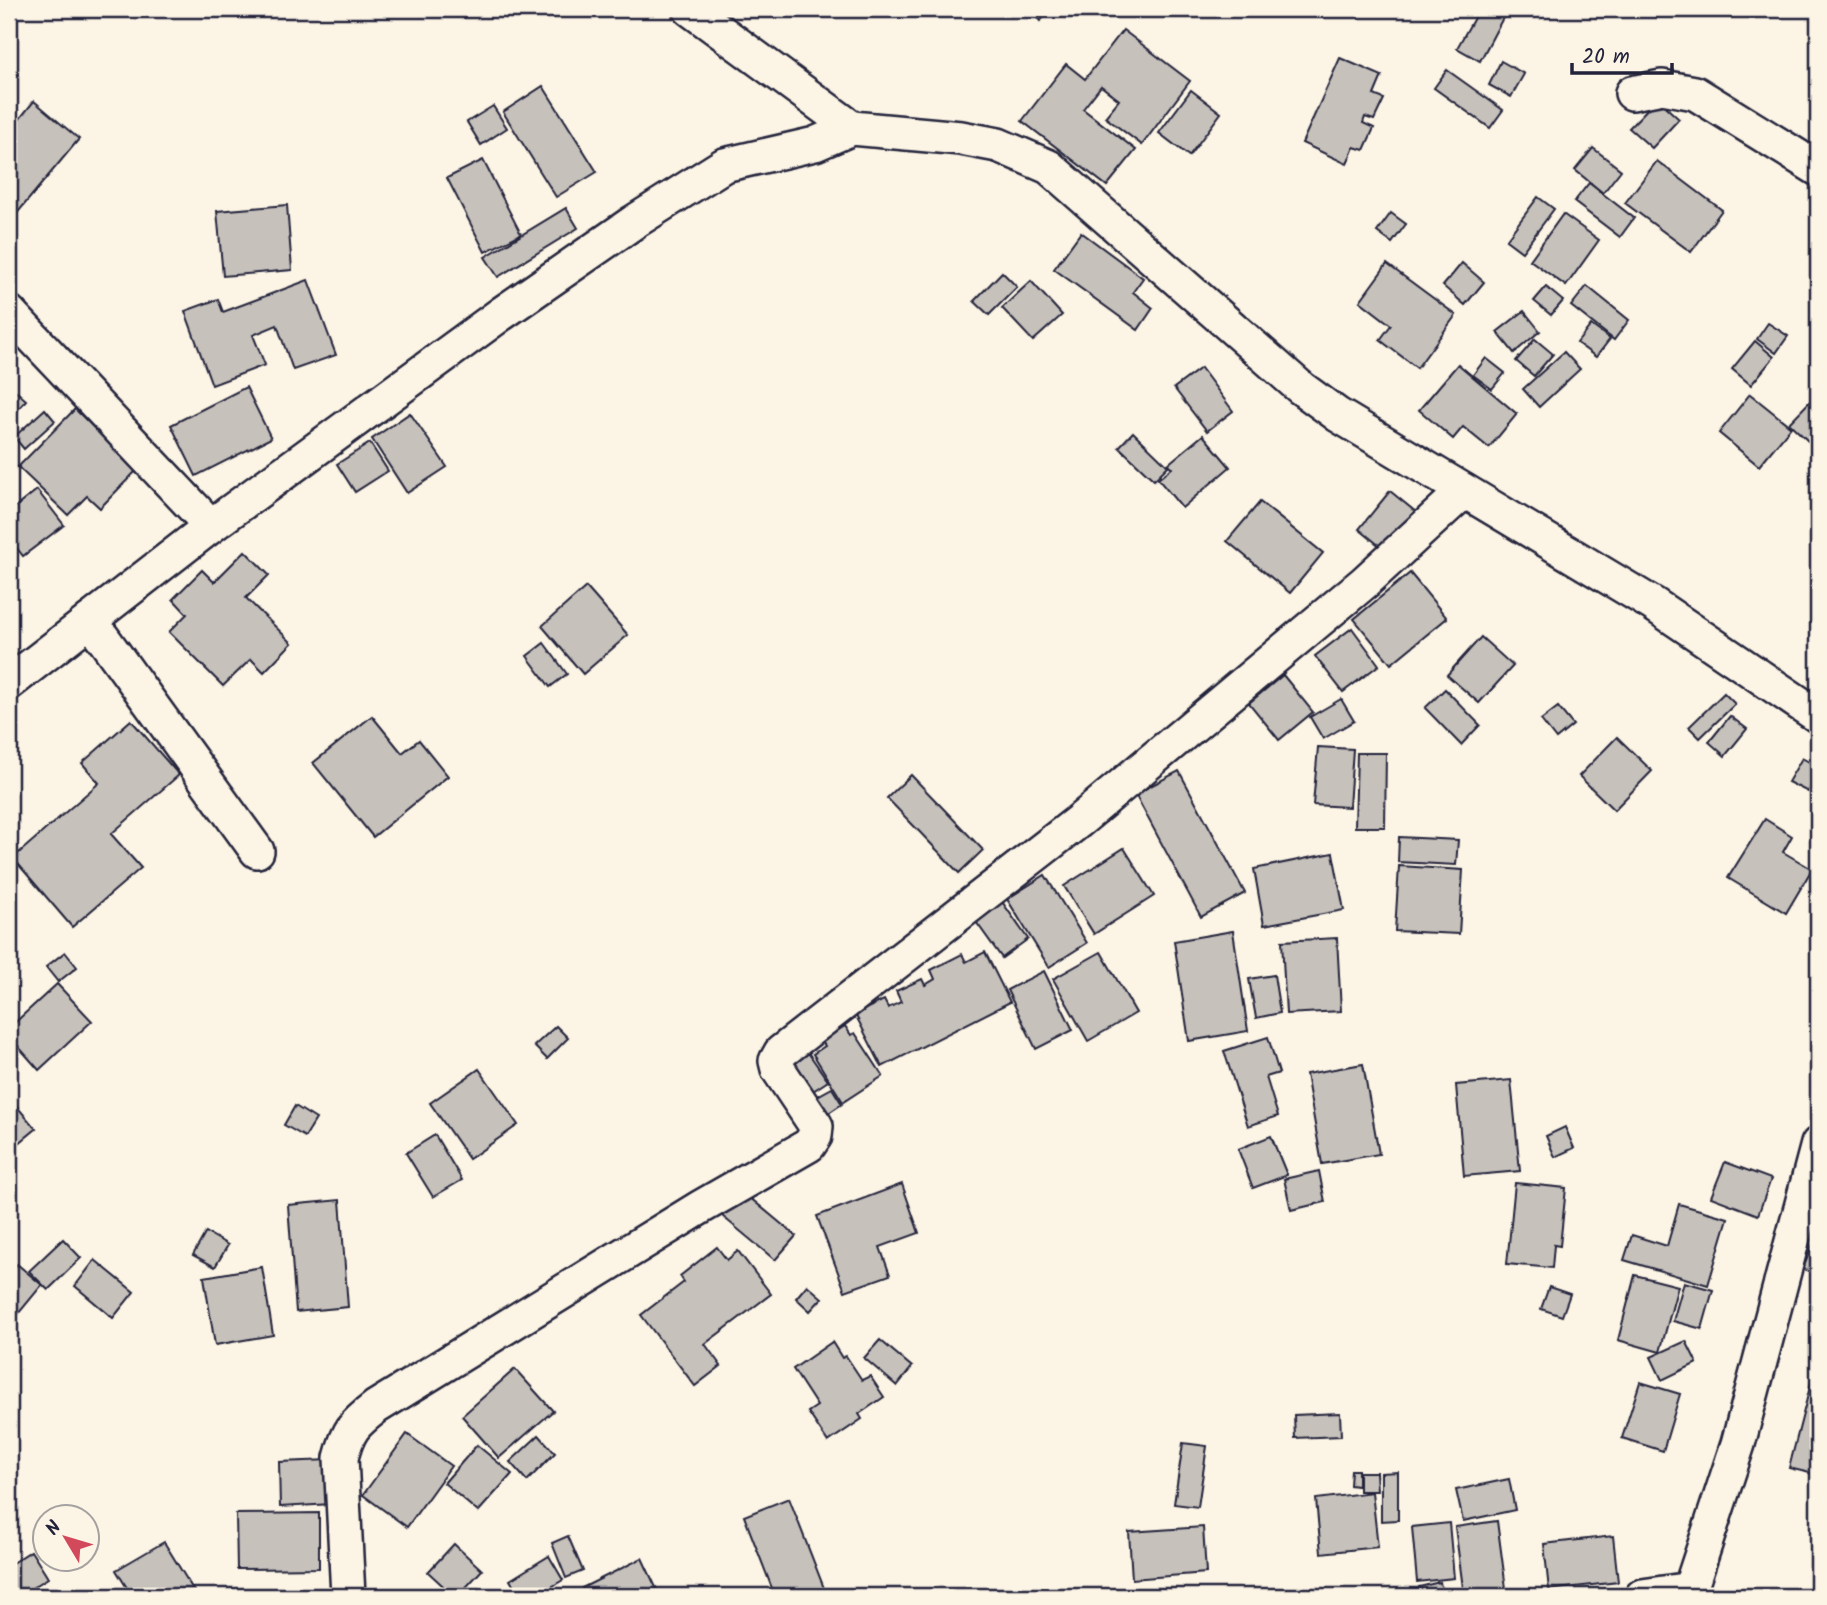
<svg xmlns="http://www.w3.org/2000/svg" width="1827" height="1605" font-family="Kalam,sans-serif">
	<rect width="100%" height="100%" fill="#fcf5e5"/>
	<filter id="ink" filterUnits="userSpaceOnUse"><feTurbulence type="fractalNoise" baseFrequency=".0143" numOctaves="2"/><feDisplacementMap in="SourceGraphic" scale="14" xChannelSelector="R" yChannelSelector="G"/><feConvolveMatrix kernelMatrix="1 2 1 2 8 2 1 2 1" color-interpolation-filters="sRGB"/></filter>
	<g filter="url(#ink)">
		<g fill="#c6c1bb" stroke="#22223b" stroke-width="2">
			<path d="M 1029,9 L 1053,9 L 1040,21 Z"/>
			<path d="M 1479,9 L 1495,9 L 1505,14 L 1480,61 L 1457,48 Z"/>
			<path d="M 1123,30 L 1190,81 L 1142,145 L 1105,117 L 1119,100 L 1101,86 L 1083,109 L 1136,150 L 1107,186 L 1022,121 L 1066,64 L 1085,79 Z"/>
			<path d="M 1340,58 L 1382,76 L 1374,95 L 1384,99 L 1374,120 L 1365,117 L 1363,123 L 1374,128 L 1364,150 L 1354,147 L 1347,164 L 1302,143 Z"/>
			<path d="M 1501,61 L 1524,74 L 1511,97 L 1489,85 Z"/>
			<path d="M 1447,70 L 1503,110 L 1490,128 L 1434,88 Z"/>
			<path d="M 543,86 L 597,172 L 556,197 L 503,112 Z"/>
			<path d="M 1191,90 L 1221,113 L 1189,156 L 1159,133 Z"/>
			<path d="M 1657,99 L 1679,119 L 1652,148 L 1629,128 Z"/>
			<path d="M 34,101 L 79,139 L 9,223 L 9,132 Z"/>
			<path d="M 493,106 L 507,128 L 481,145 L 467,122 Z"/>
			<path d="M 1593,148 L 1621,170 L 1603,193 L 1575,170 Z"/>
			<path d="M 483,160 L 521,234 L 485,252 L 447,178 Z"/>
			<path d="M 1657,161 L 1722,210 L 1691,252 L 1625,203 Z"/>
			<path d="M 1589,183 L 1634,218 L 1620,237 L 1574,202 Z"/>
			<path d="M 1538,197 L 1554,209 L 1522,252 L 1506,240 Z"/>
			<path d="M 287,205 L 292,270 L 223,276 L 217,211 Z"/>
			<path d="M 566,208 L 578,228 L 498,277 L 485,257 Z"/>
			<path d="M 1391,213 L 1406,224 L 1392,243 L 1377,232 Z"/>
			<path d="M 1563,214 L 1599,240 L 1566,286 L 1530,260 Z"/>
			<path d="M 1081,232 L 1143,278 L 1133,292 L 1153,308 L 1138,330 L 1054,269 Z"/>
			<path d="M 1462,263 L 1484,282 L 1465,305 L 1443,286 Z"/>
			<path d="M 1387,264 L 1456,315 L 1417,368 L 1380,340 L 1391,325 L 1360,301 Z"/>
			<path d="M 1002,272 L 1017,287 L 989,315 L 974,301 Z"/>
			<path d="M 308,280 L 336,355 L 293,370 L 277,325 L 253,335 L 265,365 L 212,385 L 185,311 L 218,299 L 223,312 Z"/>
			<path d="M 1031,281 L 1062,315 L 1033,341 L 1002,308 Z"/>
			<path d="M 1587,286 L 1629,320 L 1614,340 L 1571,306 Z"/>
			<path d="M 1546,287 L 1563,301 L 1551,315 L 1534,301 Z"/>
			<path d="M 1524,311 L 1540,331 L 1514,353 L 1497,332 Z"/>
			<path d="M 1768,323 L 1788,336 L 1776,353 L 1757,339 Z"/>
			<path d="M 1591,325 L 1610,339 L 1596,357 L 1577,343 Z"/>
			<path d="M 1535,339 L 1553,354 L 1534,376 L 1516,361 Z"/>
			<path d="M 1755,341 L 1774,357 L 1751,385 L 1732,369 Z"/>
			<path d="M 1564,352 L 1580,369 L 1539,407 L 1523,389 Z"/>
			<path d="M 1486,358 L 1505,373 L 1492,389 L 1473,375 Z"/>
			<path d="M 1458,364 L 1517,414 L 1489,448 L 1463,427 L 1453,439 L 1419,410 Z"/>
			<path d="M 1201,368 L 1233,411 L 1207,431 L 1174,388 Z"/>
			<path d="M 9,385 L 26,400 L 9,420 Z"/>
			<path d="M 246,387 L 271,438 L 196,476 L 171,425 Z"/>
			<path d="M 1818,393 L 1818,431 L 1808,441 L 1789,423 Z"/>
			<path d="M 1750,394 L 1791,427 L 1759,466 L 1719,433 Z"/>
			<path d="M 45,409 L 55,421 L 24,449 L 14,437 Z"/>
			<path d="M 75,409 L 137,470 L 100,508 L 87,496 L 68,515 L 18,467 Z"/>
			<path d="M 410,413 L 447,467 L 407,493 L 372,439 Z"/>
			<path d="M 1133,432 L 1168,466 L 1154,480 L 1119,447 Z"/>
			<path d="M 1203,435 L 1230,467 L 1182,508 L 1158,479 L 1172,468 L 1168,464 Z"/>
			<path d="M 370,443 L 388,471 L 355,492 L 337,464 Z"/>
			<path d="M 37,490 L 64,525 L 23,556 L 9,538 L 9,512 Z"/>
			<path d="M 1390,491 L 1417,513 L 1386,551 L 1359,529 Z"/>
			<path d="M 1260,502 L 1323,553 L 1290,593 L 1227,541 Z"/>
			<path d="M 245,551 L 269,575 L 246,598 L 292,643 L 264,672 L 251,659 L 223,686 L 169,632 L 187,614 L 173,599 L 202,570 L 214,582 Z"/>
			<path d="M 1410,573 L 1447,618 L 1391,664 L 1354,619 Z"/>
			<path d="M 586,587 L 628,635 L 583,674 L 542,626 Z"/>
			<path d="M 1352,628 L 1379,665 L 1343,692 L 1315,656 Z"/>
			<path d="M 1481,637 L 1513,666 L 1479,703 L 1447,675 Z"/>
			<path d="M 544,643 L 567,674 L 550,687 L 527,656 Z"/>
			<path d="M 1283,675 L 1313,712 L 1279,740 L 1249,703 Z"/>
			<path d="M 1445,689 L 1480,725 L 1461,745 L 1425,708 Z"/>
			<path d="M 1724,693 L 1735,704 L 1700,738 L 1689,727 Z"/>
			<path d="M 1341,699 L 1354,721 L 1323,739 L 1310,717 Z"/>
			<path d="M 1558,707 L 1573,725 L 1556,739 L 1541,720 Z"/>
			<path d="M 372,716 L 402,753 L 419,740 L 448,776 L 373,837 L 313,763 Z"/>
			<path d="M 1730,716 L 1747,729 L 1725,756 L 1709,742 Z"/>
			<path d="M 131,720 L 179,775 L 111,834 L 141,868 L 72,927 L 13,858 L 99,783 L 82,763 Z"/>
			<path d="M 1617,737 L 1652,771 L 1614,810 L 1579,776 Z"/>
			<path d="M 1318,747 L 1353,749 L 1349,807 L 1313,805 Z"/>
			<path d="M 1357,753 L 1386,753 L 1385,827 L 1355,827 Z"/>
			<path d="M 1802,758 L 1818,767 L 1818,774 L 1808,792 L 1788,782 Z"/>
			<path d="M 1179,771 L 1245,893 L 1201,917 L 1135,794 Z"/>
			<path d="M 911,775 L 983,850 L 959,873 L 887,798 Z"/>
			<path d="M 1765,819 L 1792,836 L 1783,852 L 1812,869 L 1786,913 L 1728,878 Z"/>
			<path d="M 1399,837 L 1458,840 L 1456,865 L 1398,862 Z"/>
			<path d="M 1124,848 L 1154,896 L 1094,934 L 1064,886 Z"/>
			<path d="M 1333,853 L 1344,910 L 1264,925 L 1254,869 Z"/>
			<path d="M 1399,866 L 1463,870 L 1459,934 L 1395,931 Z"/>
			<path d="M 1045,875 L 1087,943 L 1049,967 L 1007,899 Z"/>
			<path d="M 996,893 L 1028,939 L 1002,958 L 969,912 Z"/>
			<path d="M 1233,931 L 1248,1031 L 1189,1041 L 1174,941 Z"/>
			<path d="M 1337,938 L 1341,1011 L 1286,1014 L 1282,941 Z"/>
			<path d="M 65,952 L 77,967 L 58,982 L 46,967 Z"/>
			<path d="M 985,952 L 1010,1002 L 882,1067 L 855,1014 L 884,1000 L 888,1008 L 901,1002 L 896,991 L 922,979 L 925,985 L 935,979 L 931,970 L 962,954 L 966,962 Z"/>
			<path d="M 1101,952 L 1136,1013 L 1088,1041 L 1053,979 Z"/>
			<path d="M 1044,971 L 1073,1030 L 1036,1049 L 1007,990 Z"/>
			<path d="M 1274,975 L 1280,1013 L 1256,1018 L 1249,979 Z"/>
			<path d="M 57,984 L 92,1021 L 39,1070 L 9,1036 L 9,1028 Z"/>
			<path d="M 556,1026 L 568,1038 L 547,1059 L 534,1046 Z"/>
			<path d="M 845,1026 L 851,1035 L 855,1033 L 883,1076 L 843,1102 L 813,1054 L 825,1046 L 821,1040 Z"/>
			<path d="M 1268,1037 L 1279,1073 L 1266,1077 L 1278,1116 L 1248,1126 L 1224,1051 Z"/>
			<path d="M 802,1044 L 828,1081 L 810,1093 L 784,1056 Z"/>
			<path d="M 1363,1064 L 1379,1154 L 1322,1164 L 1306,1074 Z"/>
			<path d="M 479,1069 L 518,1125 L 469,1159 L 430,1103 Z"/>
			<path d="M 1511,1080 L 1520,1171 L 1464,1176 L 1456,1085 Z"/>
			<path d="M 832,1088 L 842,1104 L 824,1116 L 814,1098 Z"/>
			<path d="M 9,1097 L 36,1129 L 13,1148 L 9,1143 Z"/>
			<path d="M 295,1106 L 316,1119 L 305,1137 L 284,1125 Z"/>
			<path d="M 1565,1127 L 1574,1148 L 1555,1157 L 1546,1136 Z"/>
			<path d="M 435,1135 L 462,1180 L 433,1197 L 406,1153 Z"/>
			<path d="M 1271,1136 L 1287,1175 L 1253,1188 L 1238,1149 Z"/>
			<path d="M 1725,1162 L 1771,1179 L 1758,1215 L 1711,1197 Z"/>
			<path d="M 1319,1171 L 1325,1202 L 1291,1210 L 1284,1179 Z"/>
			<path d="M 1515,1183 L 1566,1188 L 1560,1246 L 1554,1245 L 1552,1268 L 1507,1264 Z"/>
			<path d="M 902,1184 L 919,1233 L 880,1247 L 890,1275 L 845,1291 L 817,1216 Z"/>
			<path d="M 743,1192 L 796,1236 L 775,1260 L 722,1216 Z"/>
			<path d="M 340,1200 L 348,1307 L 296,1312 L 288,1205 Z"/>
			<path d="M 1679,1204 L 1728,1218 L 1708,1285 L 1624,1260 L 1632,1235 L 1667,1246 Z"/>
			<path d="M 1818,1231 L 1818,1275 L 1803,1269 Z"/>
			<path d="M 206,1232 L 228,1245 L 215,1267 L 193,1255 Z"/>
			<path d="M 63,1239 L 81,1258 L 48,1290 L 29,1271 Z"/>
			<path d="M 717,1247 L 727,1260 L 738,1251 L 771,1294 L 705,1344 L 721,1366 L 695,1386 L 641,1315 L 684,1282 L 680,1276 Z"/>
			<path d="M 95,1260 L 134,1292 L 113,1318 L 75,1286 Z"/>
			<path d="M 17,1264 L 42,1285 L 9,1325 L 9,1274 Z"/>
			<path d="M 262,1267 L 273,1335 L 215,1345 L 204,1277 Z"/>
			<path d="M 1635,1275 L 1678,1286 L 1660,1352 L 1618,1340 Z"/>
			<path d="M 1684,1282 L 1713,1290 L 1702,1329 L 1673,1321 Z"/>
			<path d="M 807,1285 L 822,1298 L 810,1311 L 796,1298 Z"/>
			<path d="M 1549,1287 L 1570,1294 L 1562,1316 L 1541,1309 Z"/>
			<path d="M 880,1340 L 912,1367 L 897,1386 L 864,1358 Z"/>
			<path d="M 1686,1341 L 1697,1363 L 1662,1380 L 1651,1357 Z"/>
			<path d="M 832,1342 L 842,1358 L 846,1356 L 862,1380 L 870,1376 L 884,1397 L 859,1414 L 862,1419 L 828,1442 L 808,1412 L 817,1406 L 793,1369 Z"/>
			<path d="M 515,1369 L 553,1411 L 499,1458 L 462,1416 Z"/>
			<path d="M 1812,1379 L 1818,1381 L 1818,1475 L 1789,1468 Z"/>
			<path d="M 1640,1382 L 1680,1394 L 1663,1451 L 1622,1438 Z"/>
			<path d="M 1340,1413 L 1341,1436 L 1295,1438 L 1294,1415 Z"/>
			<path d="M 407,1434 L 451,1466 L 407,1527 L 363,1495 Z"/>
			<path d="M 539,1435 L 555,1453 L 527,1481 L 510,1462 Z"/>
			<path d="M 1183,1443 L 1207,1446 L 1198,1507 L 1174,1504 Z"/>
			<path d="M 477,1445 L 512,1474 L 478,1512 L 444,1483 Z"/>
			<path d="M 331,1460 L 332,1504 L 280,1507 L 279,1462 Z"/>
			<path d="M 1351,1470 L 1358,1470 L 1358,1486 L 1350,1485 Z"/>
			<path d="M 1359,1472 L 1376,1472 L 1377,1491 L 1359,1491 Z"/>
			<path d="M 1398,1472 L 1398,1520 L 1381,1521 L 1381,1473 Z"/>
			<path d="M 1509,1479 L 1515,1510 L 1463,1521 L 1456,1490 Z"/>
			<path d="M 1372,1492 L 1378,1547 L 1321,1553 L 1316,1499 Z"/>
			<path d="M 789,1498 L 827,1596 L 775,1596 L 744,1516 Z"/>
			<path d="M 319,1513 L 319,1568 L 237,1569 L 236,1514 Z"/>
			<path d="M 1497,1521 L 1507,1596 L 1464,1596 L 1455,1527 Z"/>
			<path d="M 1449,1523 L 1454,1578 L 1417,1582 L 1412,1527 Z"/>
			<path d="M 1203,1527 L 1206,1573 L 1132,1579 L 1129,1532 Z"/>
			<path d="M 568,1536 L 583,1571 L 566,1578 L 552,1543 Z"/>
			<path d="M 1613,1536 L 1618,1582 L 1549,1590 L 1544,1544 Z"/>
			<path d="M 164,1542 L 197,1596 L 132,1596 L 116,1570 Z"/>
			<path d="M 454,1544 L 482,1570 L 458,1596 L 454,1596 L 428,1572 Z"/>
			<path d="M 31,1551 L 48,1578 L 19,1596 L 9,1596 L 9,1565 Z"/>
			<path d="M 549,1556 L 563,1580 L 536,1596 L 520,1596 L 510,1580 Z"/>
			<path d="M 642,1558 L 660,1596 L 587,1596 L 582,1588 Z"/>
			<path d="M 1440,1582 L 1443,1596 L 1421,1596 L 1419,1587 Z"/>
			<path d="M 71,1587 L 79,1596 L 59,1596 Z"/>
			<path d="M 575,1590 L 578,1596 L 561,1596 Z"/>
		</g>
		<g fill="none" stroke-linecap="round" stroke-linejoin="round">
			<g stroke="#22223b" stroke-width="38">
				<g id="minor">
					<path d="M 690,9 L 852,128"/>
					<path d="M 1632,93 L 1662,87 L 1695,93 L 1818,169"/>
					<path d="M 9,312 L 211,526"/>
					<path d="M 90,620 L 257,851"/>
					<path d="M 9,683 L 211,526 L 501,314 L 634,222 L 724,165 L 815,144 L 852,128 L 961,138 L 998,145 L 1049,167 L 1301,388 L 1338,415 L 1653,604 L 1818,716"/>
					<path d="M 348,1596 L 341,1458 C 348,1430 354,1424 376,1407 L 701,1207 L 809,1145 L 815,1136 L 816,1126 L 778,1069 L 776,1061 L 781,1052 L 1079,821 L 1365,582 L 1464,491"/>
					<path d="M 1642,1596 L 1691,1589"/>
					<path d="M 1688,1596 L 1738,1444 L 1818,1144"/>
				</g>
			</g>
			<use href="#minor" stroke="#fcf5e5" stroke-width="33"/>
		</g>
	</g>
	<rect width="1827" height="1605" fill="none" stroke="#fcf5e5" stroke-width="35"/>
	<rect x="18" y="18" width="1792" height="1570" fill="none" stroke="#22223b" stroke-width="2.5" filter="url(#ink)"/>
	<g transform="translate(66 1538) rotate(308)"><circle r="33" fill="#fcf5e5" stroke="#a5a1a1" stroke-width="2"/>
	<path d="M0-5L12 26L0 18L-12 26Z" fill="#d1495b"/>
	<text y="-10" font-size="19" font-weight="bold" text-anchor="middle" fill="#22223b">N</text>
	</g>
	<path d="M1572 63v10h100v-10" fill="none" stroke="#22223b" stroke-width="3.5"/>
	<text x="1582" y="63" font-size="21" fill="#22223b" stroke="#fcf5e5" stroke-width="5" paint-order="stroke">20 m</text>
</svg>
